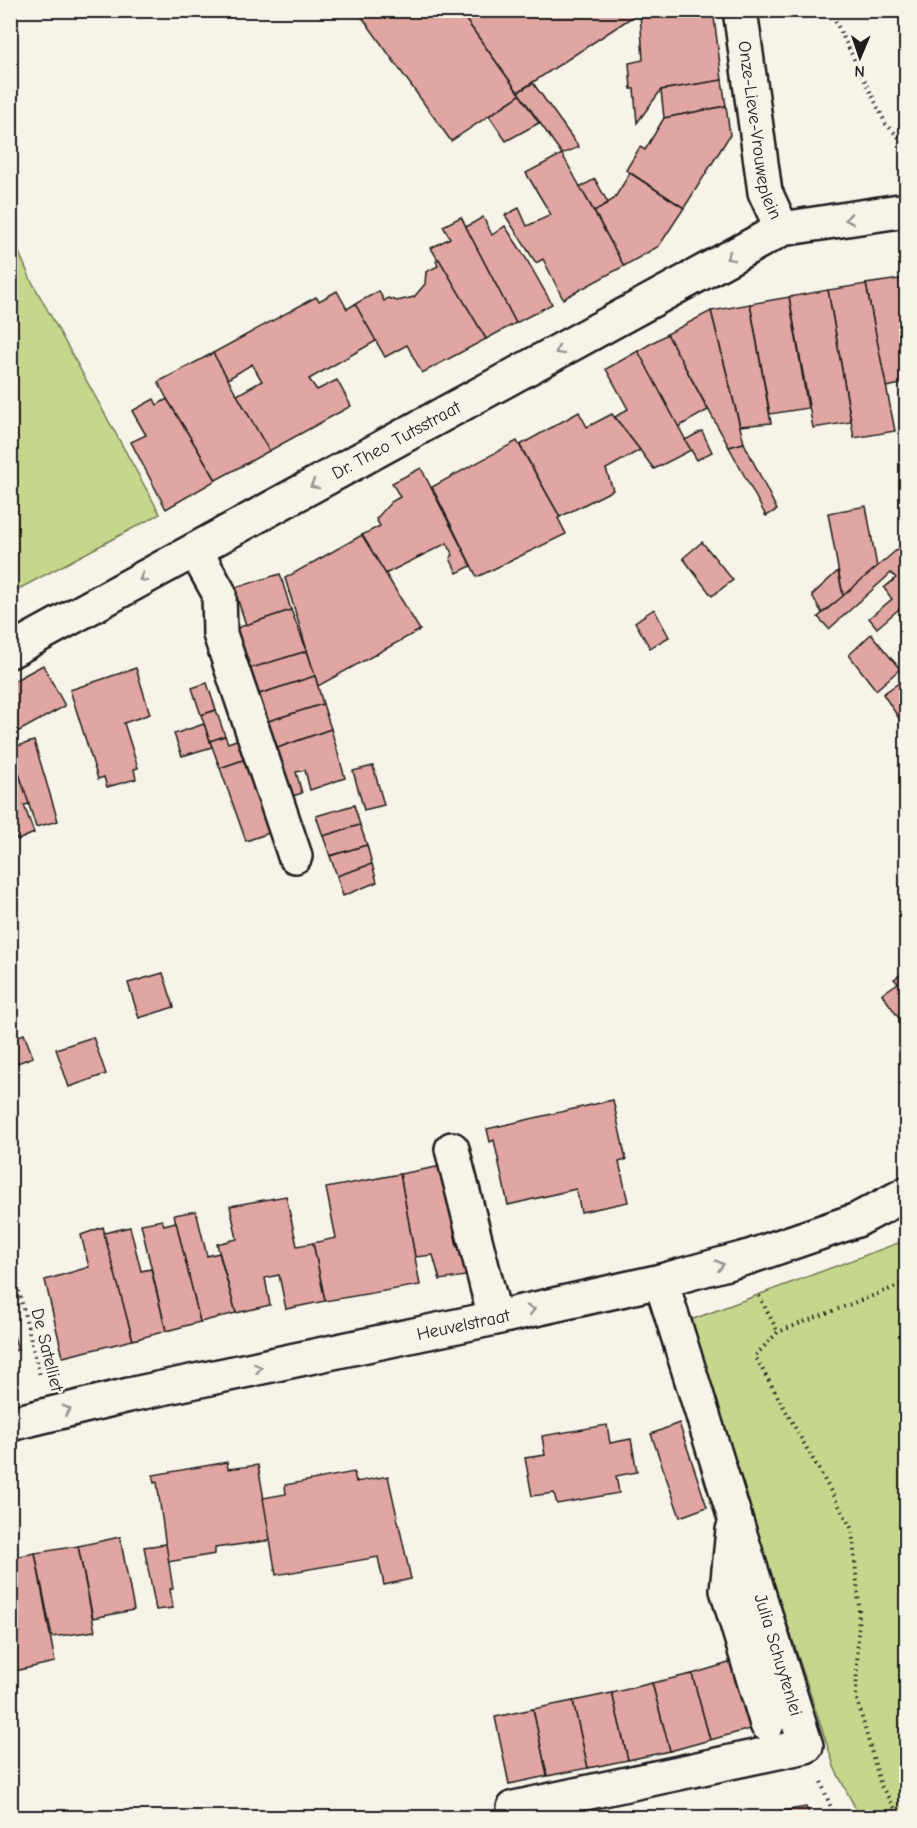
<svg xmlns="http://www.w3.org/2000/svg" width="917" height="1828" font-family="'Comic Neue',sans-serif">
	<rect width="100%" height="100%" fill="#f7f3e8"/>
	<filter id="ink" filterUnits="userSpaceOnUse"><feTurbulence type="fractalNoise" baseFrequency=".0167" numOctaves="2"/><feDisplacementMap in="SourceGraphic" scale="12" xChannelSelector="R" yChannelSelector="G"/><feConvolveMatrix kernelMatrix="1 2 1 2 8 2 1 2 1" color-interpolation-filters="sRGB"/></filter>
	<g filter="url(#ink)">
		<g fill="#c5d78c" stroke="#707a54" stroke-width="1.5">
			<path d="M 10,232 L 31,280 L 160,514 L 11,593 Z"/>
			<path d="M 906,1240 L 906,1817 L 860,1817 L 835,1769 L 688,1321 Z"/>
		</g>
		<g fill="#e1a6a1" stroke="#1c1c1c" stroke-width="1.5">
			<path d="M 357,10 L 459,10 L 520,95 L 451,141 Z"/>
			<path d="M 459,10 L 643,10 L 518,92 Z"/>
			<path d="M 643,10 L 713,10 L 722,80 L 661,90 L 637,123 L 634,89 L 631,89 L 629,63 L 643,60 L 640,12 Z"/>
			<path d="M 722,80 L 726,106 L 664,118 L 661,90 Z"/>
			<path d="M 533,83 L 579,147 L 562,154 L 518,92 Z"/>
			<path d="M 520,95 L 539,123 L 506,141 L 489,116 Z"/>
			<path d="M 726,106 L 730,135 L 684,208 L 626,170 L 640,147 L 645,150 L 664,118 Z"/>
			<path d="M 562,154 L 624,266 L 563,299 L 543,259 L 536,263 L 505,215 L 519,208 L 527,226 L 551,215 L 526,173 Z"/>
			<path d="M 630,173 L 684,208 L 659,246 L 624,266 L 594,211 L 614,199 Z"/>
			<path d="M 595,179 L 608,203 L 594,211 L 580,187 Z"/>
			<path d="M 461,217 L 516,323 L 486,339 L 431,248 L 450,238 L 443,226 Z"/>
			<path d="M 483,217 L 492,235 L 505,226 L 524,255 L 552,304 L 516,323 L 466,227 Z"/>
			<path d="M 439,259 L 486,339 L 422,373 L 407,345 L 385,357 L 355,304 L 379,291 L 384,301 L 388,298 L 397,301 L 414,297 L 425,284 L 426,272 L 438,266 L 436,261 Z"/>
			<path d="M 906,278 L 906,383 L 886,387 L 866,284 Z"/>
			<path d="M 866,284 L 895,431 L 854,438 L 828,290 Z"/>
			<path d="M 828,290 L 851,422 L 813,428 L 789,297 Z"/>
			<path d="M 337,291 L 347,309 L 355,304 L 376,341 L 309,379 L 317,390 L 337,380 L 351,406 L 269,451 L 237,395 L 262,381 L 252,364 L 228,379 L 213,353 L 316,297 L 319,301 Z"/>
			<path d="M 789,297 L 808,408 L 770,414 L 750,304 Z"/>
			<path d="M 750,304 L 771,423 L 740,426 L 711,311 Z"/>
			<path d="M 711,311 L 744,443 L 729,447 L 667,334 Z"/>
			<path d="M 667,334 L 708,410 L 678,427 L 638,351 Z"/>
			<path d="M 638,351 L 691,450 L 654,469 L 615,417 L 628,409 L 606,369 Z"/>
			<path d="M 213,353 L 269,451 L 216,480 L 167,399 L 158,382 Z"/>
			<path d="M 154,399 L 157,405 L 167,399 L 216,480 L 166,509 L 131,442 L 146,435 L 132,411 Z"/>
			<path d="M 579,412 L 587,427 L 612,414 L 640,450 L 606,469 L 613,490 L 560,517 L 520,445 Z"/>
			<path d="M 702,431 L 712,452 L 697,460 L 685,440 Z"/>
			<path d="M 517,441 L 560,517 L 558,518 L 566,534 L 477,577 L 432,487 Z"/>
			<path d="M 744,443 L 777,510 L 766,516 L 729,447 Z"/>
			<path d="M 421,468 L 471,566 L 457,573 L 450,558 L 453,555 L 447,543 L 385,574 L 362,535 L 380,526 L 376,519 L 391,502 L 400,497 L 392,483 Z"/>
			<path d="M 866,506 L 877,567 L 843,596 L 828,513 Z"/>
			<path d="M 362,535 L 420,630 L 318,686 L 285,578 Z"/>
			<path d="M 702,542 L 733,580 L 712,596 L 683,558 Z"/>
			<path d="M 906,542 L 906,603 L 877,628 L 869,618 L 892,599 L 884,588 L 896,578 L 891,573 L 829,629 L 818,617 Z"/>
			<path d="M 838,571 L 843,596 L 822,613 L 812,595 Z"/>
			<path d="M 280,574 L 291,610 L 246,625 L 234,588 Z"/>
			<path d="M 654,609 L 669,637 L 650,648 L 635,622 Z"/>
			<path d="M 291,610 L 307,651 L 242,671 L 228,631 Z"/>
			<path d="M 871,634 L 900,669 L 876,690 L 849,655 Z"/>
			<path d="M 307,651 L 315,676 L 250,697 L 242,671 Z"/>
			<path d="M 43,665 L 65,706 L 10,736 L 10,683 Z"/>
			<path d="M 136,668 L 150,714 L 124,723 L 138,768 L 134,769 L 136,779 L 107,787 L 104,777 L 98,779 L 70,690 Z"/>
			<path d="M 315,676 L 323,704 L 259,724 L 250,697 Z"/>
			<path d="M 906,678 L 906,729 L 883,694 Z"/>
			<path d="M 207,683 L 216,710 L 201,715 L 192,688 Z"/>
			<path d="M 323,704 L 331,729 L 269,751 L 259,724 Z"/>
			<path d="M 216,710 L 225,736 L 210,741 L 201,715 Z"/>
			<path d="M 204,724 L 212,747 L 182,756 L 174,734 Z"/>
			<path d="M 331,729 L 345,778 L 310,790 L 305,770 L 296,772 L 302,793 L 284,799 L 269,751 Z"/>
			<path d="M 225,736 L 228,743 L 239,739 L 246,759 L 220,768 L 210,741 Z"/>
			<path d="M 34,741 L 58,821 L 36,827 L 11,748 Z"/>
			<path d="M 10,747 L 29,804 L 24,805 L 34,833 L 18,840 L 10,832 Z"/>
			<path d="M 246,759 L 272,832 L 246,841 L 220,768 Z"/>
			<path d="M 373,766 L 384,805 L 364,810 L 353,771 Z"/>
			<path d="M 354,805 L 360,825 L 323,836 L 316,816 Z"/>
			<path d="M 360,825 L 367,845 L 330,856 L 323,836 Z"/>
			<path d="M 367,845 L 372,864 L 337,876 L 330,856 Z"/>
			<path d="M 372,864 L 377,882 L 343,896 L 337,876 Z"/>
			<path d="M 906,971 L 906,1022 L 903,1024 L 882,994 L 898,983 L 894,979 Z"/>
			<path d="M 163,973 L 174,1007 L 139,1018 L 128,983 Z"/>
			<path d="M 24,1034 L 33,1057 L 10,1066 L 10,1040 Z"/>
			<path d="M 93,1037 L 106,1074 L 69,1087 L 56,1049 Z"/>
			<path d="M 613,1100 L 626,1160 L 619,1162 L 628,1202 L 581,1212 L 576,1189 L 508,1205 L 494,1140 L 490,1142 L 487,1129 Z"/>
			<path d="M 442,1166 L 457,1247 L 467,1246 L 472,1275 L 440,1280 L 433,1255 L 415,1257 L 400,1174 Z"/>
			<path d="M 400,1174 L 420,1285 L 325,1301 L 313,1243 L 336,1238 L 326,1188 Z"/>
			<path d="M 286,1196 L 297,1246 L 313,1243 L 325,1301 L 286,1309 L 279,1275 L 265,1278 L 270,1305 L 236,1313 L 217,1244 L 237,1239 L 230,1206 Z"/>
			<path d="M 196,1211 L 207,1256 L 219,1253 L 236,1313 L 200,1322 L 174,1215 Z"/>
			<path d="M 162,1220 L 164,1225 L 176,1222 L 200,1322 L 166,1331 L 141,1224 Z"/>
			<path d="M 103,1227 L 133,1340 L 63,1357 L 45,1280 L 89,1267 L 81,1235 Z"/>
			<path d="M 130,1227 L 141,1271 L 151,1269 L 166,1331 L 133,1340 L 104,1233 Z"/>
			<path d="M 10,1322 L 18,1350 L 10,1351 Z"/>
			<path d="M 679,1423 L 707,1507 L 680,1517 L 651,1434 Z"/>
			<path d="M 607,1425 L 610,1443 L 631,1439 L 637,1472 L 616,1476 L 619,1493 L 557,1504 L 554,1493 L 532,1496 L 525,1458 L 545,1455 L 542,1436 Z"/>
			<path d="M 227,1462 L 228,1469 L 258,1465 L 271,1540 L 215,1548 L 215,1554 L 168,1562 L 157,1482 L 154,1483 L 153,1475 Z"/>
			<path d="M 354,1472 L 356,1482 L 388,1476 L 411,1579 L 384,1585 L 378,1557 L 276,1575 L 263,1498 L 286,1494 L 285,1485 Z"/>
			<path d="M 120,1537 L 134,1610 L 93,1618 L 78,1546 Z"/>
			<path d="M 166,1544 L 173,1589 L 170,1589 L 173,1608 L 156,1610 L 144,1547 Z"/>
			<path d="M 78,1546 L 95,1631 L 52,1637 L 35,1553 Z"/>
			<path d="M 35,1553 L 55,1662 L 10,1672 L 10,1558 Z"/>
			<path d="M 732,1662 L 750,1729 L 710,1740 L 692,1674 Z"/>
			<path d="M 692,1674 L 710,1740 L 670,1751 L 652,1683 Z"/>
			<path d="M 652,1683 L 670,1751 L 628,1760 L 612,1693 Z"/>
			<path d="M 612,1693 L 628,1760 L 588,1768 L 573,1701 Z"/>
			<path d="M 573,1701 L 588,1768 L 547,1776 L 533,1709 Z"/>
			<path d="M 533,1709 L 547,1776 L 509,1784 L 495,1717 Z"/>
			<path d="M 806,1807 L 812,1818 L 752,1818 L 776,1812 Z"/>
		</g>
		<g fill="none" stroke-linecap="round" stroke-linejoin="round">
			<g stroke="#1c1c1c" stroke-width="38">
				<g id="minor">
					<path id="s1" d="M 740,10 L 765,192 L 782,229"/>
					<path d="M 195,550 L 219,593 L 220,634 L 295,856"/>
					<path id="s2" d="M 10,651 L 782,229 L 906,210"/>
					<path d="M 452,1149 L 495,1318"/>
					<path id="s3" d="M 10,1424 L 129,1395 L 495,1318 L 661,1281 L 749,1257 L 857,1220 L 906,1194"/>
					<path d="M 733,1530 L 727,1590 L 767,1724"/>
					<path d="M 514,1808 L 806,1746 L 661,1281"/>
				</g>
			</g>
			<g stroke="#1c1c1c" stroke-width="4" stroke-dasharray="1.5 4.5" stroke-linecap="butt">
				<path d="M 830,10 L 886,124 L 906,145"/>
				<path d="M 10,1256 L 40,1376"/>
				<path d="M 759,1296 L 778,1332"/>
				<path d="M 821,1782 L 835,1818"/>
				<path d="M 901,1818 L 881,1786 L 856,1696 L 859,1606 L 852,1529 L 755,1356 L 778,1332 L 906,1283"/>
			</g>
			<use href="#minor" stroke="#f7f3e8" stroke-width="33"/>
		</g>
		<defs><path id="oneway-chevron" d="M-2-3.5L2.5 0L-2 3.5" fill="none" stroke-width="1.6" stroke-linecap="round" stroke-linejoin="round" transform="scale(1.5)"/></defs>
		<g stroke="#94928c">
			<use href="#oneway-chevron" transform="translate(849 219) rotate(171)"/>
			<use href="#oneway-chevron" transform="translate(730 257) rotate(151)"/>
			<use href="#oneway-chevron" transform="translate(559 351) rotate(151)"/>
			<use href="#oneway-chevron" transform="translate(314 485) rotate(151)"/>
			<use href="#oneway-chevron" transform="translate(143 578) rotate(151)"/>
			<use href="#oneway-chevron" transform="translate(720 1265) rotate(-15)"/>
			<use href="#oneway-chevron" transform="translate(531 1310) rotate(-13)"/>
			<use href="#oneway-chevron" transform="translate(258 1368) rotate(-12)"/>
			<use href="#oneway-chevron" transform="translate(67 1410) rotate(-14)"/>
		</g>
	</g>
	<g text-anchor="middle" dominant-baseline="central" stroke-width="5" stroke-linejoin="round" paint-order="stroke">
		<g font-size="18" fill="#1c1c1c" stroke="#f7f3e8">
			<text stroke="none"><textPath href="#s1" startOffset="122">Onze-Lieve-Vrouweplein</textPath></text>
			<text stroke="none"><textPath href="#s2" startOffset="440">Dr. Theo Tutsstraat</textPath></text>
			<text stroke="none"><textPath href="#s3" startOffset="464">Heuvelstraat</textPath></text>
			<text transform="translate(47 1350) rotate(76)">De Satelliet</text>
			<text transform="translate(778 1655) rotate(73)">Julia Schuytenlei</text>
		</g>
	</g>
	<rect width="917" height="1828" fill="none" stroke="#f7f3e8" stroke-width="36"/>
	<rect x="18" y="18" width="881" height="1792" fill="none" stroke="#1c1c1c" stroke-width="2" filter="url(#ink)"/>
	<g transform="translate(860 57) rotate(182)" stroke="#f7f3e8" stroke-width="4.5" paint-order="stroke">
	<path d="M0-4.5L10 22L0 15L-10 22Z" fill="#1c1c1c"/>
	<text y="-9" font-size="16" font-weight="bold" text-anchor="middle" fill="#1c1c1c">N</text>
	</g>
</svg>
